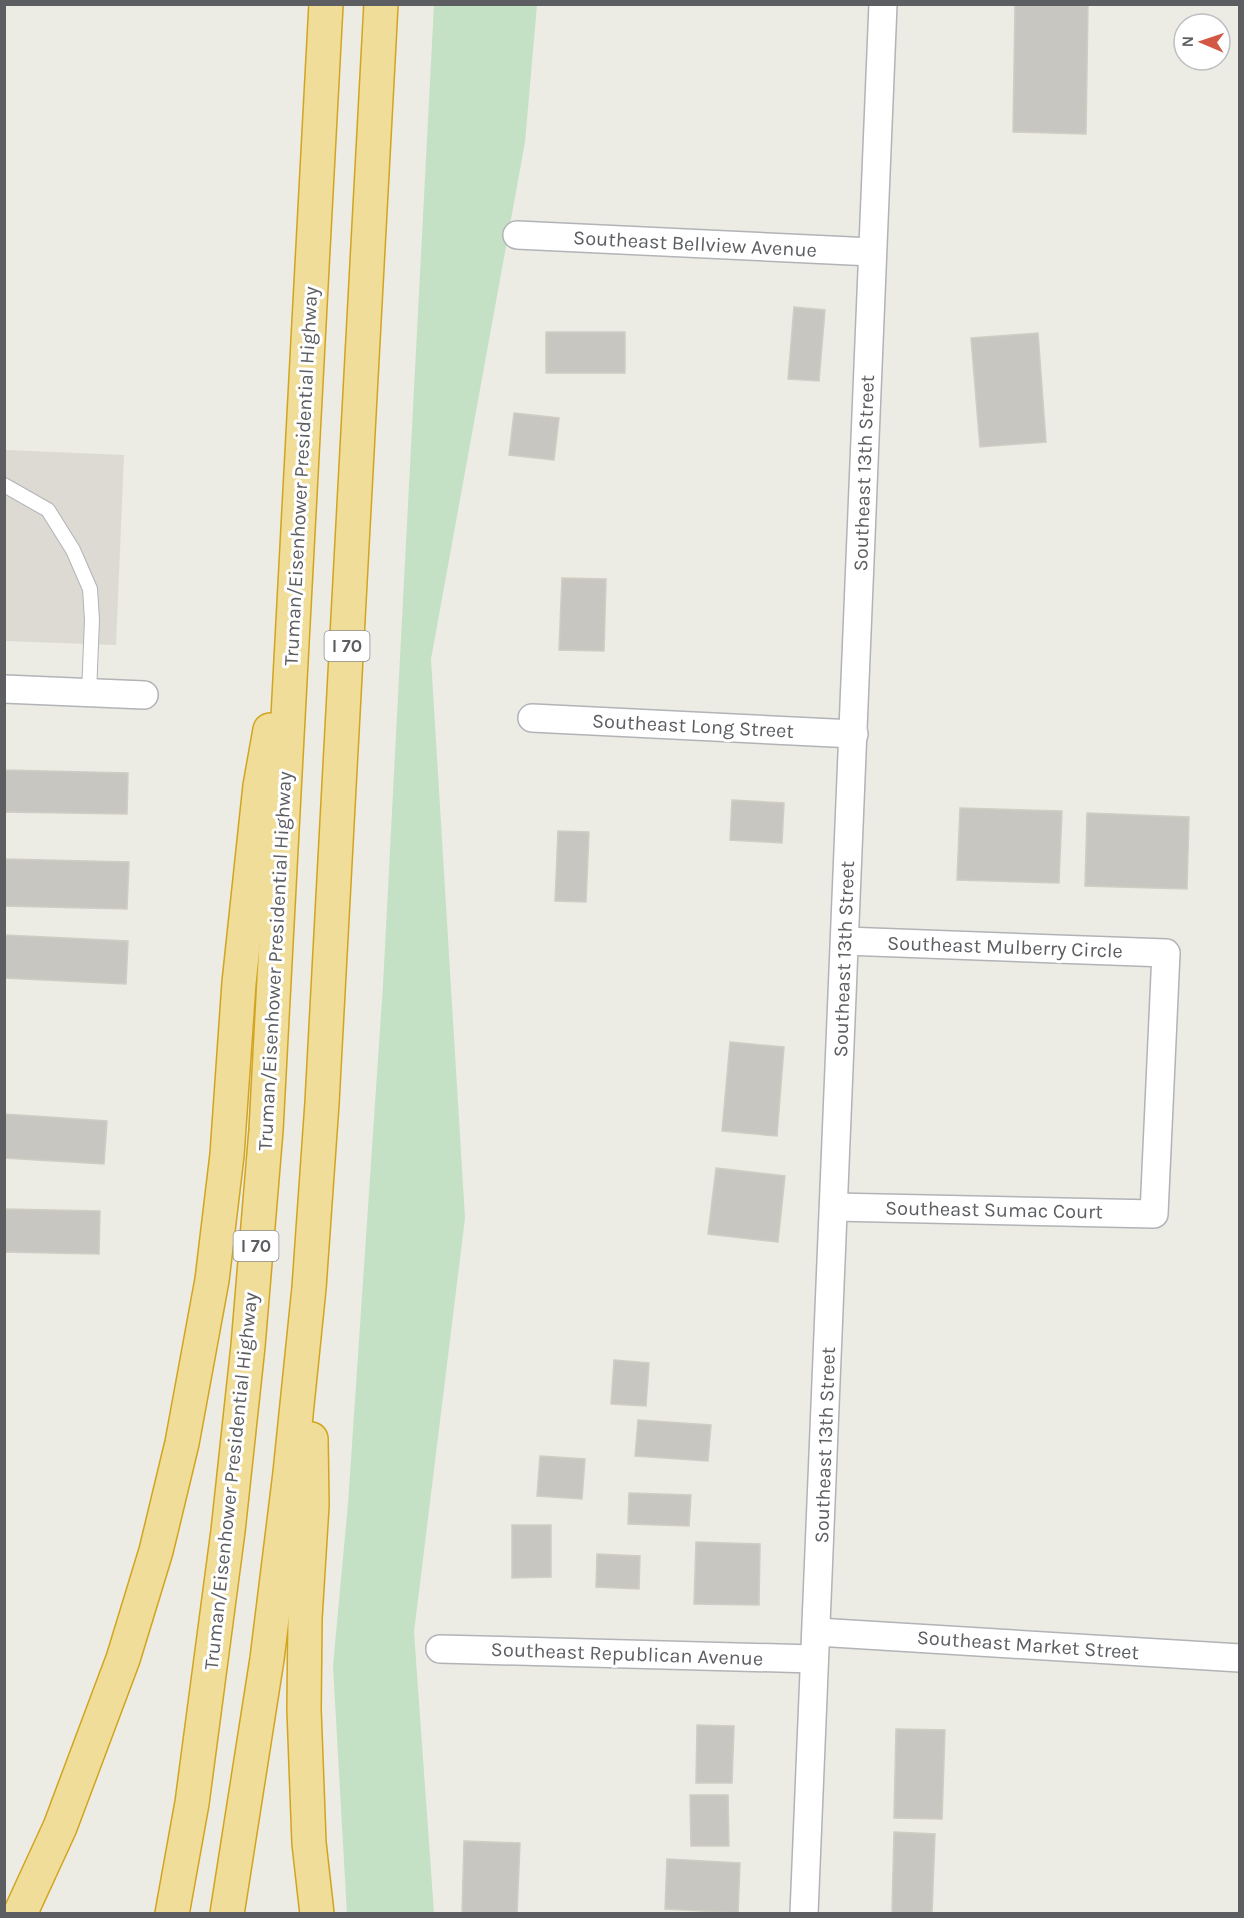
<svg xmlns="http://www.w3.org/2000/svg" width="1244" height="1918" font-family="Karla,sans-serif">
	<rect width="100%" height="100%" fill="#ecebe4"/>
	<path fill="#dcdad2" d="M 5,450 L 124,455 L 116,645 L 5,641 Z"/>
	<path fill="#c4e1c5" d="M 434,5 L 537,5 L 525,142 L 431,659 L 465,1218 L 414,1632 L 434,1913 L 347,1914 L 333,1666 L 348,1504 L 383,985 Z"/>
	<g fill="#c8c6c0" stroke="#d0cdc3" stroke-width="1.5">
		<path d="M 1015,4 L 1088,4 L 1086,134 L 1013,132 Z"/>
		<path d="M 794,307 L 825,310 L 819,381 L 788,379 Z"/>
		<rect x="546" y="332" width="79" height="41"/>
		<path d="M 1038,333 L 1046,442 L 980,447 L 971,338 Z"/>
		<path d="M 514,413 L 559,418 L 554,460 L 509,455 Z"/>
		<path d="M 562,578 L 606,579 L 604,651 L 559,650 Z"/>
		<path d="M 4,770 L 128,773 L 127,814 L 4,812 Z"/>
		<path d="M 732,800 L 784,803 L 782,843 L 730,840 Z"/>
		<path d="M 960,808 L 1062,811 L 1059,883 L 957,880 Z"/>
		<path d="M 1087,813 L 1189,817 L 1187,889 L 1085,886 Z"/>
		<path d="M 558,831 L 589,832 L 586,902 L 555,901 Z"/>
		<path d="M 4,859 L 129,862 L 127,909 L 4,906 Z"/>
		<path d="M 4,935 L 128,941 L 126,984 L 4,978 Z"/>
		<path d="M 730,1042 L 784,1047 L 777,1136 L 722,1131 Z"/>
		<path d="M 4,1114 L 107,1121 L 104,1164 L 4,1158 Z"/>
		<path d="M 716,1168 L 785,1176 L 778,1242 L 708,1234 Z"/>
		<path d="M 4,1209 L 100,1211 L 99,1254 L 4,1252 Z"/>
		<path d="M 614,1360 L 649,1363 L 646,1406 L 611,1404 Z"/>
		<path d="M 638,1420 L 711,1425 L 708,1461 L 635,1456 Z"/>
		<path d="M 540,1456 L 585,1459 L 582,1499 L 537,1496 Z"/>
		<path d="M 629,1493 L 691,1495 L 689,1526 L 628,1524 Z"/>
		<path d="M 512,1525 L 551,1525 L 551,1577 L 512,1578 Z"/>
		<path d="M 696,1542 L 760,1544 L 759,1605 L 694,1604 Z"/>
		<path d="M 597,1554 L 640,1556 L 639,1589 L 596,1587 Z"/>
		<path d="M 697,1725 L 734,1726 L 732,1783 L 696,1783 Z"/>
		<path d="M 896,1729 L 945,1730 L 942,1819 L 894,1818 Z"/>
		<path d="M 690,1795 L 728,1795 L 729,1846 L 691,1846 Z"/>
		<path d="M 894,1832 L 935,1834 L 932,1914 L 892,1914 Z"/>
		<path d="M 464,1841 L 520,1843 L 517,1914 L 462,1914 Z"/>
		<path d="M 667,1859 L 740,1863 L 738,1913 L 665,1909 Z"/>
	</g>
	<g fill="none" stroke-linecap="round" stroke-linejoin="round">
		<g stroke="#b1b3b7" stroke-width="16">
			<path id="service" d="M 4,485 L 48,510 L 73,550 L 90,589 L 92,620 L 89,693"/>
		</g>
		<g stroke="#b1b3b7" stroke-width="30">
			<g id="minor">
				<path d="M 517,235 L 872,252"/>
				<path d="M 4,689 L 144,695"/>
				<path d="M 532,718 L 854,734"/>
				<path d="M 834,1207 L 1154,1214 L 1166,953 L 845,941"/>
				<path d="M 817,1632 L 1240,1658"/>
				<path d="M 440,1649 L 814,1659"/>
				<path d="M 804,1914 L 883,4"/>
			</g>
		</g>
		<g stroke="#d3a41e" stroke-width="36">
			<g id="motorway">
				<path d="M 311,1439 L 312,1505 L 305,1618 L 304,1709 L 309,1843 L 317,1914"/>
				<path d="M 20,1914 L 60,1827 L 123,1659 L 156,1551 L 182,1443 L 212,1280 L 227,1155 L 239,983 L 260,786 L 270,730"/>
				<path d="M 172,1914 L 192,1803 L 228,1531 L 248,1346 L 266,1130 L 326,4"/>
				<path d="M 227,1914 L 267,1659 L 290,1473 L 309,1288 L 322,1103 L 381,4"/>
			</g>
		</g>
		<use href="#service" stroke="#fff" stroke-width="14"/>
		<use href="#minor" stroke="#fff" stroke-width="27"/>
		<use href="#motorway" stroke="#efdd99" stroke-width="33"/>
	</g>
	<g text-anchor="middle" dominant-baseline="central" stroke-width="6" stroke-linejoin="round" paint-order="stroke">
		<g fill="#fff" stroke="#8d8e91" stroke-width="1.5">
			<rect x="324.5" y="631" width="45" height="30" rx="4.5"/>
			<rect x="233.5" y="1231" width="45" height="30" rx="4.5"/>
		</g>
		<g font-size="18" font-weight="bold" fill="#5c5e62">
			<text x="347" y="646">I 70</text>
			<text x="256" y="1246">I 70</text>
		</g>
		<g font-size="20" fill="#5c5e62" stroke="#fff">
			<text transform="translate(695 244) rotate(3)">Southeast Bellview Avenue</text>
			<text transform="translate(864 473) rotate(-88)">Southeast 13th Street</text>
			<text transform="translate(301 476) rotate(-87)">Truman/Eisenhower Presidential Highway</text>
			<text transform="translate(693 726) rotate(3)">Southeast Long Street</text>
			<text transform="translate(1005 947) rotate(2)">Southeast Mulberry Circle</text>
			<text transform="translate(844 959) rotate(-88)">Southeast 13th Street</text>
			<text transform="translate(275 961) rotate(-87)">Truman/Eisenhower Presidential Highway</text>
			<text transform="translate(994 1210) rotate(1)">Southeast Sumac Court</text>
			<text transform="translate(825 1445) rotate(-88)">Southeast 13th Street</text>
			<text transform="translate(231 1481) rotate(-84)">Truman/Eisenhower Presidential Highway</text>
			<text transform="translate(1028 1645) rotate(4)">Southeast Market Street</text>
			<text transform="translate(627 1654) rotate(2)">Southeast Republican Avenue</text>
		</g>
	</g>
	<rect width="1244" height="1918" fill="none" stroke="#5c5e62" stroke-width="12"/>
	<g transform="translate(1202 42) rotate(272)"><circle r="28" fill="#ffffff" stroke="#bebfc0" stroke-width="1.5"/>
	<path d="M0-4.5L10 22L0 15L-10 22Z" fill="#d25744"/>
	<text y="-9" font-size="16" font-weight="bold" text-anchor="middle" fill="#5c5e62">N</text>
	</g>
</svg>
